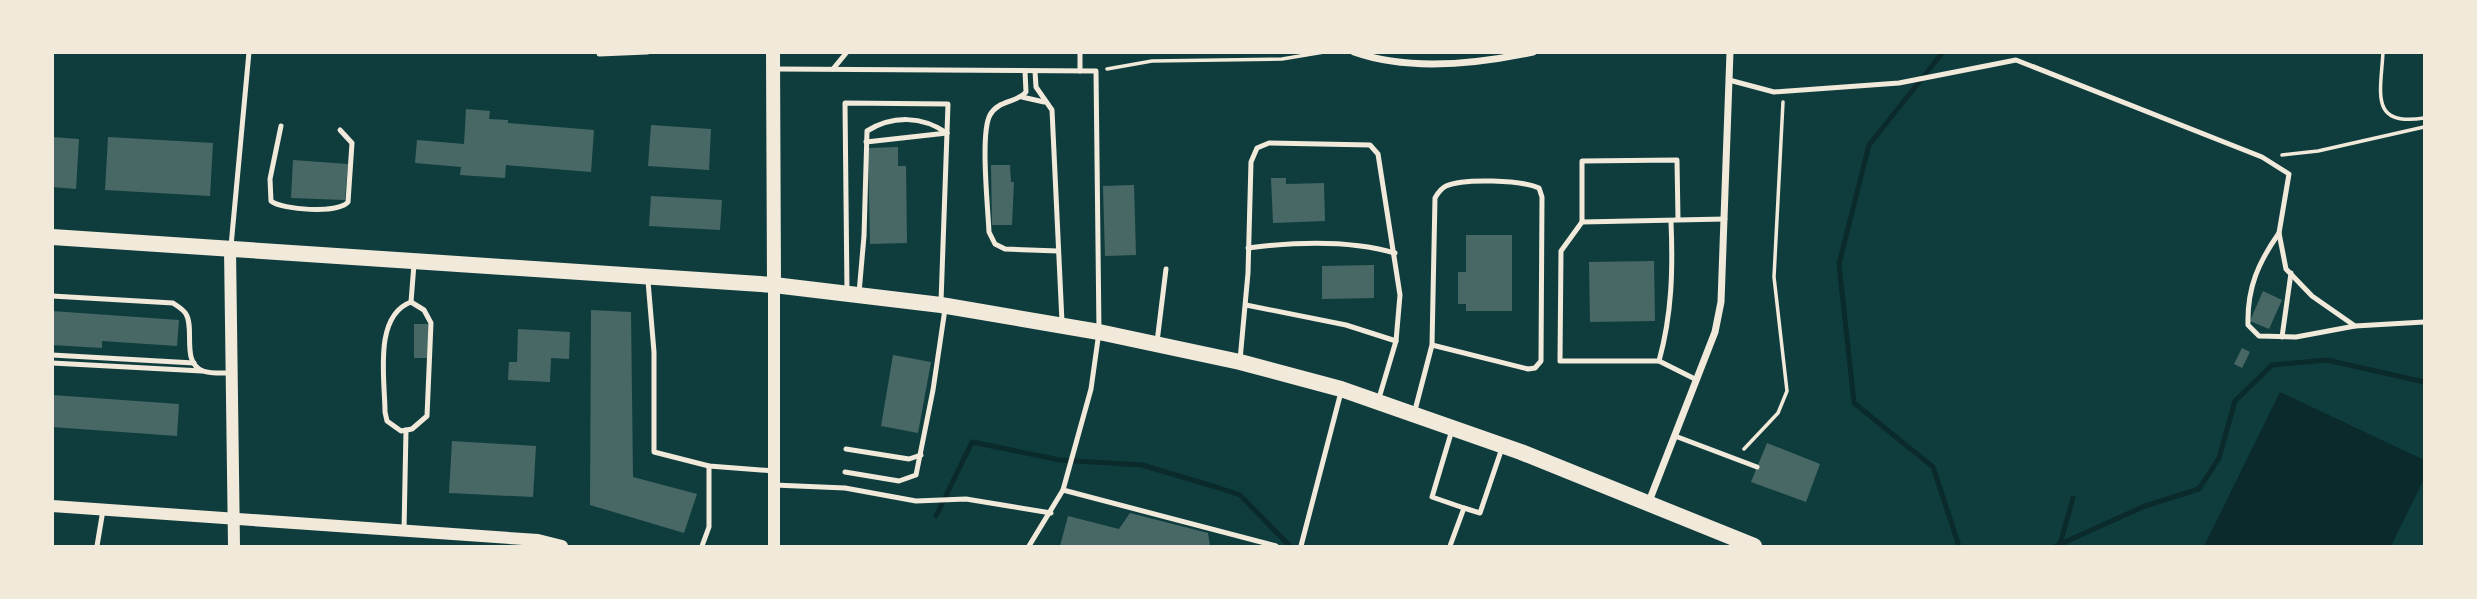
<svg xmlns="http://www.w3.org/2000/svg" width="2477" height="599" font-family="Quicksand,sans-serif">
	<rect width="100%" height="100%" fill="#0f3d3e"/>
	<path fill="#0a2a2b" d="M 2280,392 L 2424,460 L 2424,479 L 2391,546 L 2204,546 Z"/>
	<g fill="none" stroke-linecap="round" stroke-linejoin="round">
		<g stroke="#0a2a2b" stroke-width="5">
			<path d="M 1943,52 L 1869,145 L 1839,264 L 1854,403 L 1933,467 L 1959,546"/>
			<path d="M 936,516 L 972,442 L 1060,460 L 1142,465 L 1219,488 L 1240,495 L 1290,546"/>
			<path d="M 2060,544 L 2073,498"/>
			<path d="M 2056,546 L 2145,506 L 2199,489 L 2219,458 L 2235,401 L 2272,365 L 2327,360 L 2424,382"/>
		</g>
	</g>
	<g fill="#486865">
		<path d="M 466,109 L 490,111 L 489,119 L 508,120 L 508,123 L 594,130 L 591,172 L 506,165 L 505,178 L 460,175 L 461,167 L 415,163 L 417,140 L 464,144 Z"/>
		<path d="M 651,125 L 711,129 L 709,170 L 648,166 Z"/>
		<path d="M 52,137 L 79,139 L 76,189 L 52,187 Z"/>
		<path d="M 108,137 L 213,143 L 210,196 L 105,190 Z"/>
		<path d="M 898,147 L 898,166 L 906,166 L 907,243 L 870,244 L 868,148 Z"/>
		<path d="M 293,160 L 348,164 L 345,200 L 291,198 Z"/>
		<path d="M 991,165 L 1010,165 L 1011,182 L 1014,182 L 1012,225 L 992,225 Z"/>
		<path d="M 1271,178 L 1286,178 L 1286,184 L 1324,183 L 1325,221 L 1273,223 Z"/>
		<path d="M 1134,185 L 1136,255 L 1105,256 L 1103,186 Z"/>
		<path d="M 651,196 L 722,200 L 720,230 L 649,226 Z"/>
		<path d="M 1466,235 L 1512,235 L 1512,311 L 1466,311 L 1466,304 L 1458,304 L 1458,272 L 1466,272 Z"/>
		<path d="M 1654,261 L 1655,321 L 1590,322 L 1589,262 Z"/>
		<path d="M 1374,265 L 1374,298 L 1322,299 L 1322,266 Z"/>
		<path d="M 2263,291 L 2282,300 L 2269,329 L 2250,321 Z"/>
		<path d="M 591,310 L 631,312 L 633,477 L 697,494 L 684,533 L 590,505 Z"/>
		<path d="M 52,311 L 179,320 L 177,346 L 102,341 L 102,348 L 52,345 Z"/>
		<rect x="414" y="324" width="15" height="34"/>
		<path d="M 518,329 L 570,332 L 569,359 L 551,358 L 550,382 L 508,380 L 509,362 L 517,362 Z"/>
		<path d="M 2242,348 L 2250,352 L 2242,368 L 2234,364 Z"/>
		<path d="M 893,355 L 931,362 L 918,433 L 881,426 Z"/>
		<path d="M 52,395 L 179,404 L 177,436 L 52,427 Z"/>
		<path d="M 452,441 L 536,446 L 533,497 L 449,493 Z"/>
		<path d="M 1767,443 L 1820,464 L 1806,502 L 1751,482 Z"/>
		<path d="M 1130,513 L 1208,533 L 1210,546 L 1060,546 L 1068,516 L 1119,529 Z"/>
	</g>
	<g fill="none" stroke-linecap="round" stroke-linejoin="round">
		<g stroke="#f1e9da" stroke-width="3.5">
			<path d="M 2383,52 C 2381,92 2369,127 2424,118"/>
			<path d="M 1107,69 L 1152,61 L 1282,59 L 1324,52"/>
			<path d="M 2282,155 L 2318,151 L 2424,127"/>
			<path d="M 1744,449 L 1778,413 L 1787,391 L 1774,277 L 1783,102"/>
		</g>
		<g stroke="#f1e9da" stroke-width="5">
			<path d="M 1080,52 L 1080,71"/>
			<path d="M 599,54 L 647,52"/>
			<path d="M 776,69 L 1096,71 L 1099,332 L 1091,389 L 1063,490 L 1029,546"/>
			<path d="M 833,69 L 847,52"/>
			<path d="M 1025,71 L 1026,92 C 1017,103 998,100 990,115 C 980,133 988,208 989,232 L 995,244 L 1005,249 L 1058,251"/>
			<path d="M 1035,71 L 1036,87 L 1052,110 L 1062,322"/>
			<path d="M 1729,80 L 1774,92 L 1899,83 L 2016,60 L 2262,157 L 2289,174 L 2279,233 L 2286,269 L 2312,296 L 2355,326 L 2424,322"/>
			<path d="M 1022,97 L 1044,102"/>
			<path d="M 281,126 L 270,179 L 271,201 C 282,210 338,214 348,202 L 352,143 L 340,130"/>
			<path d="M 866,142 L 947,133"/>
			<path d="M 1582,222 L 1582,161 L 1677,160 L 1678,219"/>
			<path d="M 2279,233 C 2258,263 2247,288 2248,325 L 2259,336 L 2296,337 L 2355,326"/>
			<path d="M 231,246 L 249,52"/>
			<path d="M 1248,248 C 1294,242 1350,240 1395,253"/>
			<path d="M 648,281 L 654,352 L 654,452 L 709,466 L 774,471"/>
			<path d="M 847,292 L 845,103 L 948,104 L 941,302"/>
			<path d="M 859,293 L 864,236 L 867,131 C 893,115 922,116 947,133"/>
			<path d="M 52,296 L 173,303 C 177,306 183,309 186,314 C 195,329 181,363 203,371 C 211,374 224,373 232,373"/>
			<path d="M 411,302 L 424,310 L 431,323 L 427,416 L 412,429 L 401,431 L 387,421 L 385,412 C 385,380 373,316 411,302 Z"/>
			<path d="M 411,302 L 414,264"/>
			<path d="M 1246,305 L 1346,325 L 1396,341"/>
			<path d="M 2282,337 L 2291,273"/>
			<path d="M 1157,342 L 1166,269"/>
			<path d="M 52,355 L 194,363"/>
			<path d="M 1240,360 L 1248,273 L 1251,162 L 1257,148 L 1269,143 L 1370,145 L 1378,154 L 1400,295 L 1396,341 L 1379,398"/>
			<path d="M 1659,361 C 1672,314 1673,270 1671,221"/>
			<path d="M 52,363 L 202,371"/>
			<path d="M 1697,380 L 1659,361 L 1560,361 L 1561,251 L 1582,222 L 1725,219"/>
			<path d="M 1414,414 L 1432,345 L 1435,198 C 1438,193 1440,189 1446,186 C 1464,178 1521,180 1539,188 L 1542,197 L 1541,361 L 1535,368 L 1528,369 L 1432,345"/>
			<path d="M 1452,430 L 1432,497 L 1464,508"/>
			<path d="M 1675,436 L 1757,467"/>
			<path d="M 846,449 L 909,459 L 921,455"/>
			<path d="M 845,472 L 899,481 L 916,475 L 933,390 L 945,309"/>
			<path d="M 774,485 L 845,488 L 916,501 L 966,499 L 1051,513"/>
			<path d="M 1063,490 L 1276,546"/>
			<path d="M 404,531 L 406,430"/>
			<path d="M 97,546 L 103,510"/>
			<path d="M 702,546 L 709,527 L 709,466"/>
			<path d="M 1301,546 L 1341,392"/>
			<path d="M 1450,546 L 1464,508 L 1480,513 L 1502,448"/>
		</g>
		<g stroke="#f1e9da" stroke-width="7">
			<path d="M 1354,52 C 1408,71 1477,64 1533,52"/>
			<path d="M 1648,504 L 1715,332 L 1721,302 L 1730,52"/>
		</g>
		<g stroke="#f1e9da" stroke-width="12">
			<path d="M 230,249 L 234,546"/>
			<path d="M 774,285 L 774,546"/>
			<path d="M 52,506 L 538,540 L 562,546"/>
		</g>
		<path stroke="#f1e9da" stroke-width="14" d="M 773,52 L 774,285"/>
		<path stroke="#f1e9da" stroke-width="16" d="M 52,237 L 774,285 L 941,305 L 1099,332 L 1240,362 L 1341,389 L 1521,452 L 1754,546"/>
	</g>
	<rect width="2477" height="599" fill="none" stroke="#f1e9da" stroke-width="108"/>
</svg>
